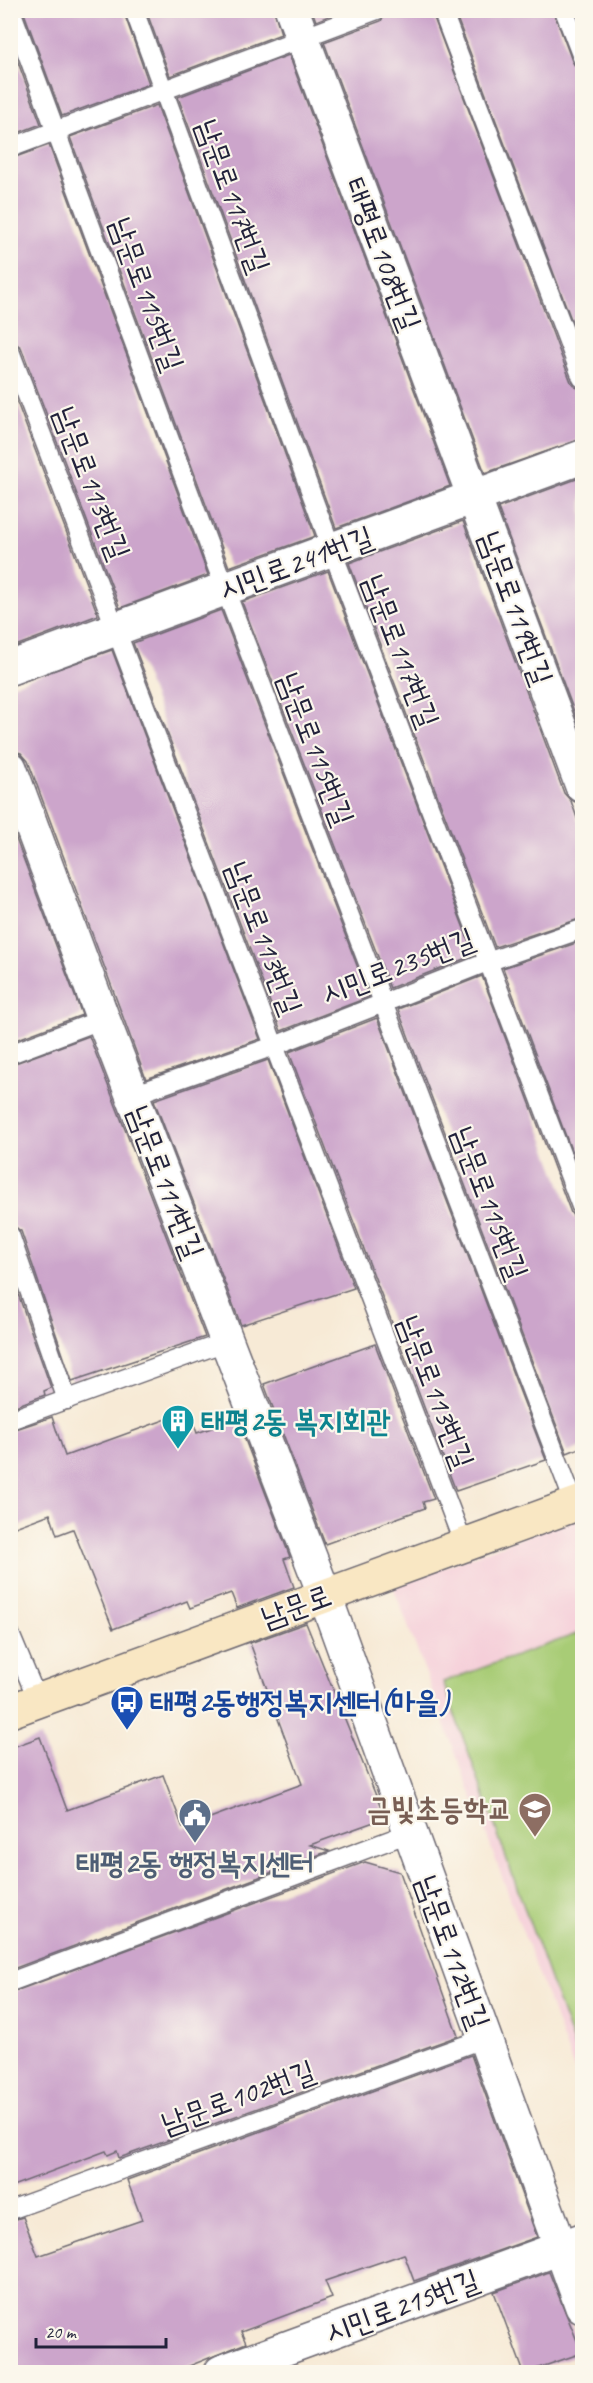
<svg xmlns="http://www.w3.org/2000/svg" width="593" height="2383" font-family="Caveat,'Poor Story',sans-serif">
	<rect width="100%" height="100%" fill="#fbf7ec"/>
	<filter id="ink" filterUnits="userSpaceOnUse"><feTurbulence type="fractalNoise" baseFrequency=".0167" numOctaves="2"/><feDisplacementMap in="SourceGraphic" scale="12" xChannelSelector="R" yChannelSelector="G"/><feConvolveMatrix kernelMatrix="1 2 1 2 8 2 1 2 1" color-interpolation-filters="sRGB"/></filter>
	<filter id="wash" filterUnits="userSpaceOnUse"><feTurbulence type="fractalNoise" baseFrequency=".008" numOctaves="4" result="noise"/><feDisplacementMap in="SourceGraphic" scale="24" xChannelSelector="R" yChannelSelector="G"/><feGaussianBlur stdDeviation="1.35" result="paint"/><feColorMatrix in="noise" values="0 0 0 0 0 0 0 0 0 0 0 0 0 0 0 0 0 1.4 0 .05"/><feComposite in="paint" operator="in"/></filter>
	<g filter="url(#wash)">
		<rect width="100%" height="100%" fill="#f7ead6"/>
		<path fill="#f5cfd9" d="M 582,1515 L 582,2090 L 393,1586 Z"/>
		<path fill="#a8cc76" stroke="#657758" stroke-width="1.5" d="M 582,1632 L 582,2068 L 443,1682 Z"/>
		<g id="blocks">
			<g fill="#cca5cb">
				<path d="M 23,10 L 123,10 L 149,84 L 62,116 Z"/>
				<path d="M 146,10 L 274,10 L 281,34 L 170,76 Z"/>
				<path d="M 312,10 L 344,10 L 316,21 Z"/>
				<path d="M 388,10 L 431,10 L 571,382 L 575,387 L 582,389 L 582,439 L 485,473 L 324,42 L 381,21 Z"/>
				<path d="M 454,10 L 553,10 L 572,61 L 575,66 L 582,68 L 582,348 Z"/>
				<path d="M 10,41 L 41,124 L 10,136 Z"/>
				<path d="M 289,55 L 450,486 L 336,528 L 178,97 Z"/>
				<path d="M 157,105 L 315,536 L 229,567 L 70,137 Z"/>
				<path d="M 49,145 L 208,575 L 120,608 L 21,347 L 10,340 L 10,159 Z"/>
				<path d="M 10,384 L 98,615 L 10,648 Z"/>
				<path d="M 582,477 L 582,720 L 578,722 L 498,508 Z"/>
				<path d="M 463,521 L 564,793 L 571,801 L 582,832 L 582,918 L 495,947 L 349,563 Z"/>
				<path d="M 328,571 L 474,955 L 390,988 L 242,602 Z"/>
				<path d="M 221,610 L 369,997 L 281,1031 L 133,643 Z"/>
				<path d="M 112,650 L 260,1039 L 146,1079 L 28,761 L 21,753 L 10,750 L 10,686 Z"/>
				<path d="M 10,823 L 82,1015 L 10,1042 Z"/>
				<path d="M 582,941 L 582,1179 L 503,968 Z"/>
				<path d="M 482,976 L 571,1213 L 575,1218 L 582,1220 L 582,1447 L 567,1453 L 398,1009 Z"/>
				<path d="M 377,1018 L 546,1460 L 456,1491 L 289,1052 Z"/>
				<path d="M 89,1036 L 205,1337 L 72,1381 L 21,1231 L 10,1224 L 10,1065 Z"/>
				<path d="M 268,1060 L 354,1288 L 241,1325 L 154,1100 Z"/>
				<path d="M 10,1271 L 51,1388 L 44,1391 L 45,1395 L 10,1408 Z"/>
				<path d="M 375,1344 L 434,1499 L 423,1502 L 425,1508 L 325,1544 L 264,1384 Z"/>
				<path d="M 189,1411 L 197,1433 L 237,1419 L 290,1557 L 284,1559 L 294,1587 L 237,1608 L 231,1593 L 190,1608 L 187,1601 L 113,1629 L 73,1529 L 57,1535 L 50,1514 L 10,1529 L 10,1431 L 52,1417 L 65,1456 Z"/>
				<path d="M 306,1623 L 385,1818 L 310,1845 L 329,1851 L 10,1970 L 10,1748 L 40,1737 L 67,1810 L 163,1775 L 183,1828 L 302,1784 L 250,1643 Z"/>
				<path d="M 365,1862 L 400,1872 L 458,2036 L 119,2158 L 117,2151 L 108,2155 L 106,2151 L 10,2187 L 10,1993 Z"/>
				<path d="M 471,2055 L 537,2237 L 414,2281 L 404,2254 L 325,2281 L 332,2298 L 241,2332 L 246,2343 L 172,2373 L 10,2373 L 10,2221 L 23,2217 L 38,2256 L 142,2220 L 127,2180 Z"/>
				<path d="M 549,2272 L 582,2353 L 524,2373 L 494,2292 Z"/>
			</g>
		</g>
	</g>
	<g filter="url(#ink)">
		<use href="#blocks" fill-opacity="0" stroke="#6d6871" stroke-width="1.5"/>
		<g fill="none" stroke-linecap="round" stroke-linejoin="round">
			<g stroke="#6d6871" stroke-width="21">
				<g id="lane">
					<path d="M 11,10 L 225,589 L 575,1505"/>
					<path d="M 134,10 L 332,550 L 582,1209"/>
					<path d="M 442,10 L 582,378"/>
					<path d="M 564,10 L 582,57"/>
					<path d="M 10,148 L 377,10"/>
					<path d="M 10,351 L 464,1545"/>
					<path d="M 10,1054 L 103,1019"/>
					<path d="M 133,1095 L 274,1046 L 490,961 L 582,929"/>
					<path d="M 10,1235 L 67,1400"/>
					<path d="M 10,1420 L 228,1341"/>
					<path d="M 10,1634 L 38,1701"/>
					<path d="M 10,1982 L 409,1833"/>
					<path d="M 10,2210 L 485,2038"/>
				</g>
			</g>
			<g stroke="#6d6871" stroke-width="36">
				<g id="street">
					<path d="M 292,10 L 582,786"/>
					<path d="M 10,668 L 582,457"/>
					<path d="M 10,768 L 103,1019 L 325,1596 L 582,2307"/>
					<path d="M 221,2372 L 582,2240"/>
				</g>
			</g>
			<g stroke="#6d6871" stroke-width="36">
				<path id="secondary" d="M 10,1711 L 582,1502"/>
			</g>
			<use href="#lane" stroke="#fff" stroke-width="18"/>
			<use href="#street" stroke="#fff" stroke-width="33"/>
			<use href="#secondary" stroke="#f9e7c3" stroke-width="33"/>
		</g>
	</g>
	<defs>
		<g id="building-pin" transform="scale(1.725)"><path d="M0 17L-7.5 6A9.5 9.5 0 1 1 7.5 6Z" fill="#0f9aa8" stroke="#fbf7ec"/><path d="M-4-6H4V6H1V3H-1V6H-4ZM-2.5-4.3h1.7v1.8h-1.7ZM.8-4.3h1.7v1.8H.8ZM-2.5-1h1.7V.8h-1.7ZM.8-1h1.7V.8H.8Z" fill="#fff"/></g>
		<g id="bus-pin" transform="scale(1.725)"><path d="M0 17L-7.5 6A9.5 9.5 0 1 1 7.5 6Z" fill="#1a4fb4" stroke="#fbf7ec"/><path d="M-5-6H5V4H4V6H2V4H-2V6H-4V4H-5ZM-3.5-4V0h7V-4ZM-3.5 1.2v1.5H-2V1.2ZM2 1.2v1.5H3.5V1.2Z" fill="#fff"/></g>
		<g id="school-pin" transform="scale(1.725)"><path d="M0 17L-7.5 6A9.5 9.5 0 1 1 7.5 6Z" fill="#8d6e63" stroke="#fbf7ec"/><path d="M0-5L7-2L0 1L-7-2ZM-4 1L0 2.5L4 1V4Q0 6-4 4Z" fill="#fff"/></g>
		<g id="civic-pin" transform="scale(1.725)"><path d="M0 17L-7.5 6A9.5 9.5 0 1 1 7.5 6Z" fill="#5c6f8a" stroke="#fbf7ec"/><path d="M-.6-6.5H3V-4.5H.6V-3L4-1V1h2V6H-6V1h2V-1L-.6-3ZM-1.2 2.5V6h2.4V2.5Z" fill="#fff"/></g>
	</defs>
	<g fill-rule="evenodd">
		<use href="#building-pin" x="178" y="1421"/>
		<use href="#bus-pin" x="127" y="1702"/>
		<use href="#school-pin" x="535" y="1809"/>
		<use href="#civic-pin" x="195" y="1815"/>
	</g>
	<g text-anchor="middle" dominant-baseline="central" stroke-width="4.5" stroke-linejoin="round" paint-order="stroke">
		<g font-size="30" fill="#22223b" stroke="#fbf7ec">
			<text transform="translate(233 196) rotate(70)">남문로117번길</text>
			<text transform="translate(383 254) rotate(69)">태평로108번길</text>
			<text transform="translate(147 294) rotate(70)">남문로115번길</text>
			<text transform="translate(92 483) rotate(69)">남문로113번길</text>
			<text transform="translate(296 563) rotate(-20)">시민로241번길</text>
			<text transform="translate(516 608) rotate(70)">남문로119번길</text>
			<text transform="translate(401 651) rotate(69)">남문로117번길</text>
			<text transform="translate(316 749) rotate(69)">남문로115번길</text>
			<text transform="translate(264 938) rotate(69)">남문로113번길</text>
			<text transform="translate(398 966) rotate(-21)">시민로235번길</text>
			<text transform="translate(166 1182) rotate(69)">남문로111번길</text>
			<text transform="translate(490 1203) rotate(69)">남문로115번길</text>
			<text transform="translate(436 1392) rotate(69)">남문로113번길</text>
			<text transform="translate(296 1606) rotate(-20)">남문로</text>
			<text transform="translate(453 1952) rotate(70)">남문로112번길</text>
			<text transform="translate(238 2097) rotate(-20)">남문로102번길</text>
			<text transform="translate(402 2306) rotate(-20)">시민로215번길</text>
		</g>
		<g font-size="30" font-weight="bold" fill="#0d838f" stroke="#fbf7ec" text-anchor="start">
			<text x="201" y="1421">태평2동 복지회관</text>
		</g>
		<g font-size="30" font-weight="bold" fill="#164399" stroke="#fbf7ec" text-anchor="start">
			<text x="150" y="1702">태평2동행정복지센터(마을)</text>
		</g>
		<g font-size="30" font-weight="bold" fill="#785e54" stroke="#fbf7ec" text-anchor="end">
			<text x="512" y="1809">금빛초등학교</text>
		</g>
		<g font-size="30" font-weight="bold" fill="#4e5e75" stroke="#fbf7ec">
			<text x="195" y="1863">태평2동 행정복지센터</text>
		</g>
	</g>
	<rect width="593" height="2383" fill="none" stroke="#fbf7ec" stroke-width="36"/>
	<path d="M36 2338v9h130v-9" fill="none" stroke="#22223b" stroke-width="3"/>
	<text x="45" y="2338" font-size="18" fill="#22223b" stroke="#fbf7ec" stroke-width="4.5" paint-order="stroke">20 m</text>
</svg>
